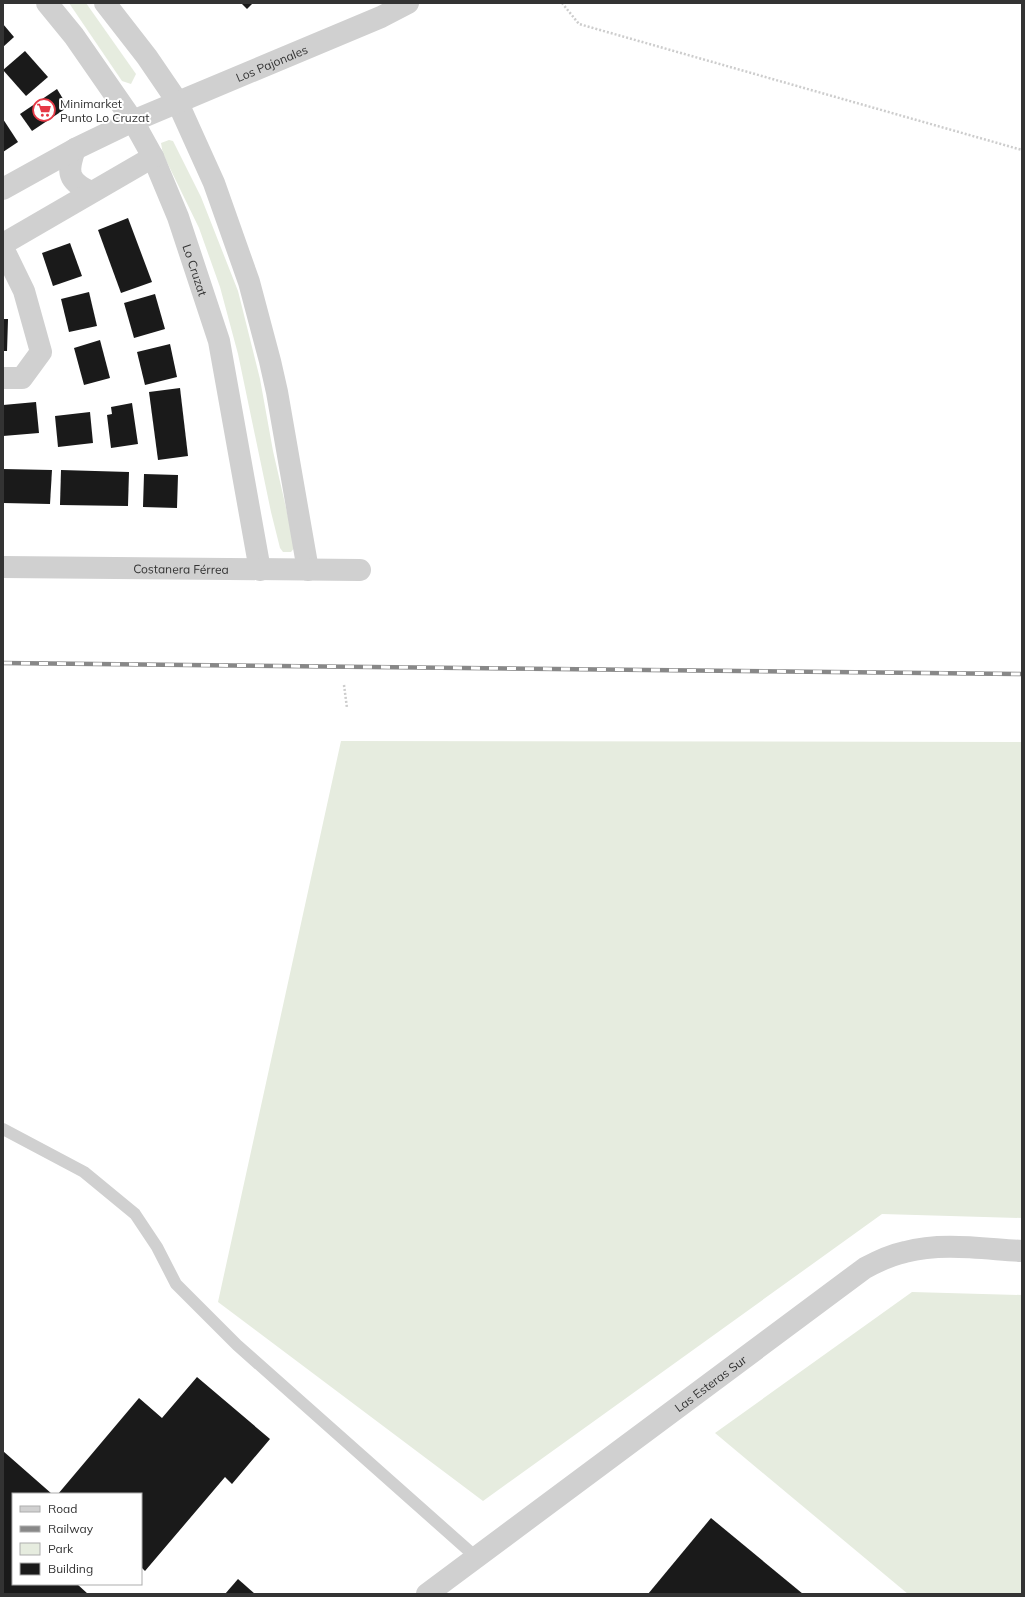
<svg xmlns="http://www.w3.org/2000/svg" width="1025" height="1597" font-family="Mulish,sans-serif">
	<rect width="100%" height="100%" fill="#fff"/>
	<g fill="#e6ecdf">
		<path d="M 69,3 L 86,3 L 136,74 L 131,84 L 122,81 Z"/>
		<path d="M 169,140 L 173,141 L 201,197 L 238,291 L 260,379 L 273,451 L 295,547 L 291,552 L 283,552 L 280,548 L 271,512 L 238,354 L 220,287 L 199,228 L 163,154 L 161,143 Z"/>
		<path d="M 341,741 L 1022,742 L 1022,1218 L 882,1214 L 483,1501 L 218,1302 Z"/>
		<path d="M 912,1292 L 1022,1295 L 1022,1594 L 908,1594 L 715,1433 Z"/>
	</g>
	<g fill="#1a1a1a">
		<path d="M 241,3 L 253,3 L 247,9 Z"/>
		<path d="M 3,24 L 14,37 L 3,47 Z"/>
		<path d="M 25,51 L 48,77 L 26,96 L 3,70 Z"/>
		<path d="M 57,89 L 68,107 L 32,131 L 20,114 Z"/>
		<path d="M 3,119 L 18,142 L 3,152 Z"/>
		<path d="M 128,218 L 152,282 L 121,293 L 98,230 Z"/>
		<path d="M 70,243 L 82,276 L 53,286 L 42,253 Z"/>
		<path d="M 89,292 L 97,326 L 69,332 L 61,299 Z"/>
		<path d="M 155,294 L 165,329 L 134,338 L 124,303 Z"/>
		<path d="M 3,319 L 8,319 L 7,351 L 3,351 Z"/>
		<path d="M 100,340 L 110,378 L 84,385 L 74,348 Z"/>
		<path d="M 170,344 L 177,377 L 145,385 L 137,352 Z"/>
		<path d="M 180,388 L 188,456 L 158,460 L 149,392 Z"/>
		<path d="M 36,402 L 39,433 L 3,436 L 3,405 Z"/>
		<path d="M 132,403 L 138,444 L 111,448 L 107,415 L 112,414 L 111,407 Z"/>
		<path d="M 90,412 L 93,443 L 58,447 L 55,416 Z"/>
		<path d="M 3,469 L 52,470 L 50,504 L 3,503 Z"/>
		<path d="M 61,470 L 129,472 L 128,506 L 60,505 Z"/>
		<path d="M 144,474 L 178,475 L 177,508 L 143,507 Z"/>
		<path d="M 197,1377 L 270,1439 L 232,1484 L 225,1477 L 145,1571 L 141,1567 L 141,1494 L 58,1494 L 139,1398 L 162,1418 Z"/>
		<path d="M 3,1451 L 52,1494 L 13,1494 L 13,1584 L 77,1584 L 88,1594 L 3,1594 Z"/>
		<path d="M 711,1518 L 803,1594 L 648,1594 Z"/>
		<path d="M 238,1579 L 255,1594 L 225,1594 Z"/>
	</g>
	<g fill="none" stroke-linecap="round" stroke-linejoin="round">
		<g stroke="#cdcdcd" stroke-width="2.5" stroke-dasharray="2 2" stroke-linecap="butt">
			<path d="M 562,3 L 579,24 L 1022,150"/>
			<path d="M 344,685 L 347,708"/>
		</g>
		<path stroke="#d0d0d0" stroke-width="12" d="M 3,1129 L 84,1172 L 135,1214 L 157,1247 L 176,1284 L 237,1345 L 477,1558"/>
		<g stroke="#d0d0d0" stroke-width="22">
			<path id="s1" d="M 47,3 L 74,36 L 133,121 L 153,157 L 178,217 L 219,341 L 260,570"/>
			<path d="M 105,3 L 147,57 L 177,101 L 214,183 L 249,282 L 270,361 L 277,392 L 308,570"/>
			<path d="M 75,149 C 67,172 67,181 91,192"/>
			<path id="s2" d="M 3,189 L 75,149 L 133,121 L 381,17 L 408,3"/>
			<path d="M 3,244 L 153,157"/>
			<path d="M 3,248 L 24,291 L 41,352 L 22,378 L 3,378"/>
			<path id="s3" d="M 3,567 L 360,570"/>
			<path id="s4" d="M 427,1594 L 865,1268 C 878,1261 891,1255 905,1252 C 942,1242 984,1249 1022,1251"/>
		</g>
		<g stroke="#888" stroke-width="4.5">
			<path id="rail" d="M 3,663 L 1022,674"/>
		</g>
		<use href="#rail" stroke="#fff" stroke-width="3" stroke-dasharray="9" stroke-linecap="butt"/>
	</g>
	<defs>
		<g id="supermarket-ring" transform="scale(1.15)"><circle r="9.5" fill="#fff" stroke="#e63946" stroke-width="1.5"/><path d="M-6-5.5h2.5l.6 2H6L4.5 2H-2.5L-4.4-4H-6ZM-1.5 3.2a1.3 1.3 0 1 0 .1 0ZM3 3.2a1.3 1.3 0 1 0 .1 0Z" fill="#e63946"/></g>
	</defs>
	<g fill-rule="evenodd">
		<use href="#supermarket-ring" x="44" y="110"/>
	</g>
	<g text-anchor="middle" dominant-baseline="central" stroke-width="4" stroke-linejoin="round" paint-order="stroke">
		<g font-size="12" fill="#333" stroke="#fff">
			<text stroke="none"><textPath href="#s2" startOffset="297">Los Pajonales</textPath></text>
			<text stroke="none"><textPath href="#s1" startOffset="308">Lo Cruzat</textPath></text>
			<text stroke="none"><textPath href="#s3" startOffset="178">Costanera Férrea</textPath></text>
			<text stroke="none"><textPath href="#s4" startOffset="353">Las Esteras Sur</textPath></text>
		</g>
		<g font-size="12" fill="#333" stroke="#fff" text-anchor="start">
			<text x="60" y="103">Minimarket<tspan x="60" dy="14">Punto Lo Cruzat</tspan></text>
		</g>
	</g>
	<rect width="1025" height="1597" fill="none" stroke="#333333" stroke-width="8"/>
	<rect x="12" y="1493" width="130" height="92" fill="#ffffff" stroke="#adadad"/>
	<rect x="20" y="1506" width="20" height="6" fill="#d0d0d0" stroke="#adadad"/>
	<text x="48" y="1513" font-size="12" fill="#333333">Road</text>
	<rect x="20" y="1526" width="20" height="6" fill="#888888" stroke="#adadad"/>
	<text x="48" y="1533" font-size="12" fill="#333333">Railway</text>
	<rect x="20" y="1543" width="20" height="12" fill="#e6ecdf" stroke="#adadad"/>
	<text x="48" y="1553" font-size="12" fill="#333333">Park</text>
	<rect x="20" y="1563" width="20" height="12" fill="#1a1a1a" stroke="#adadad"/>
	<text x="48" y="1573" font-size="12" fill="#333333">Building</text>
</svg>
